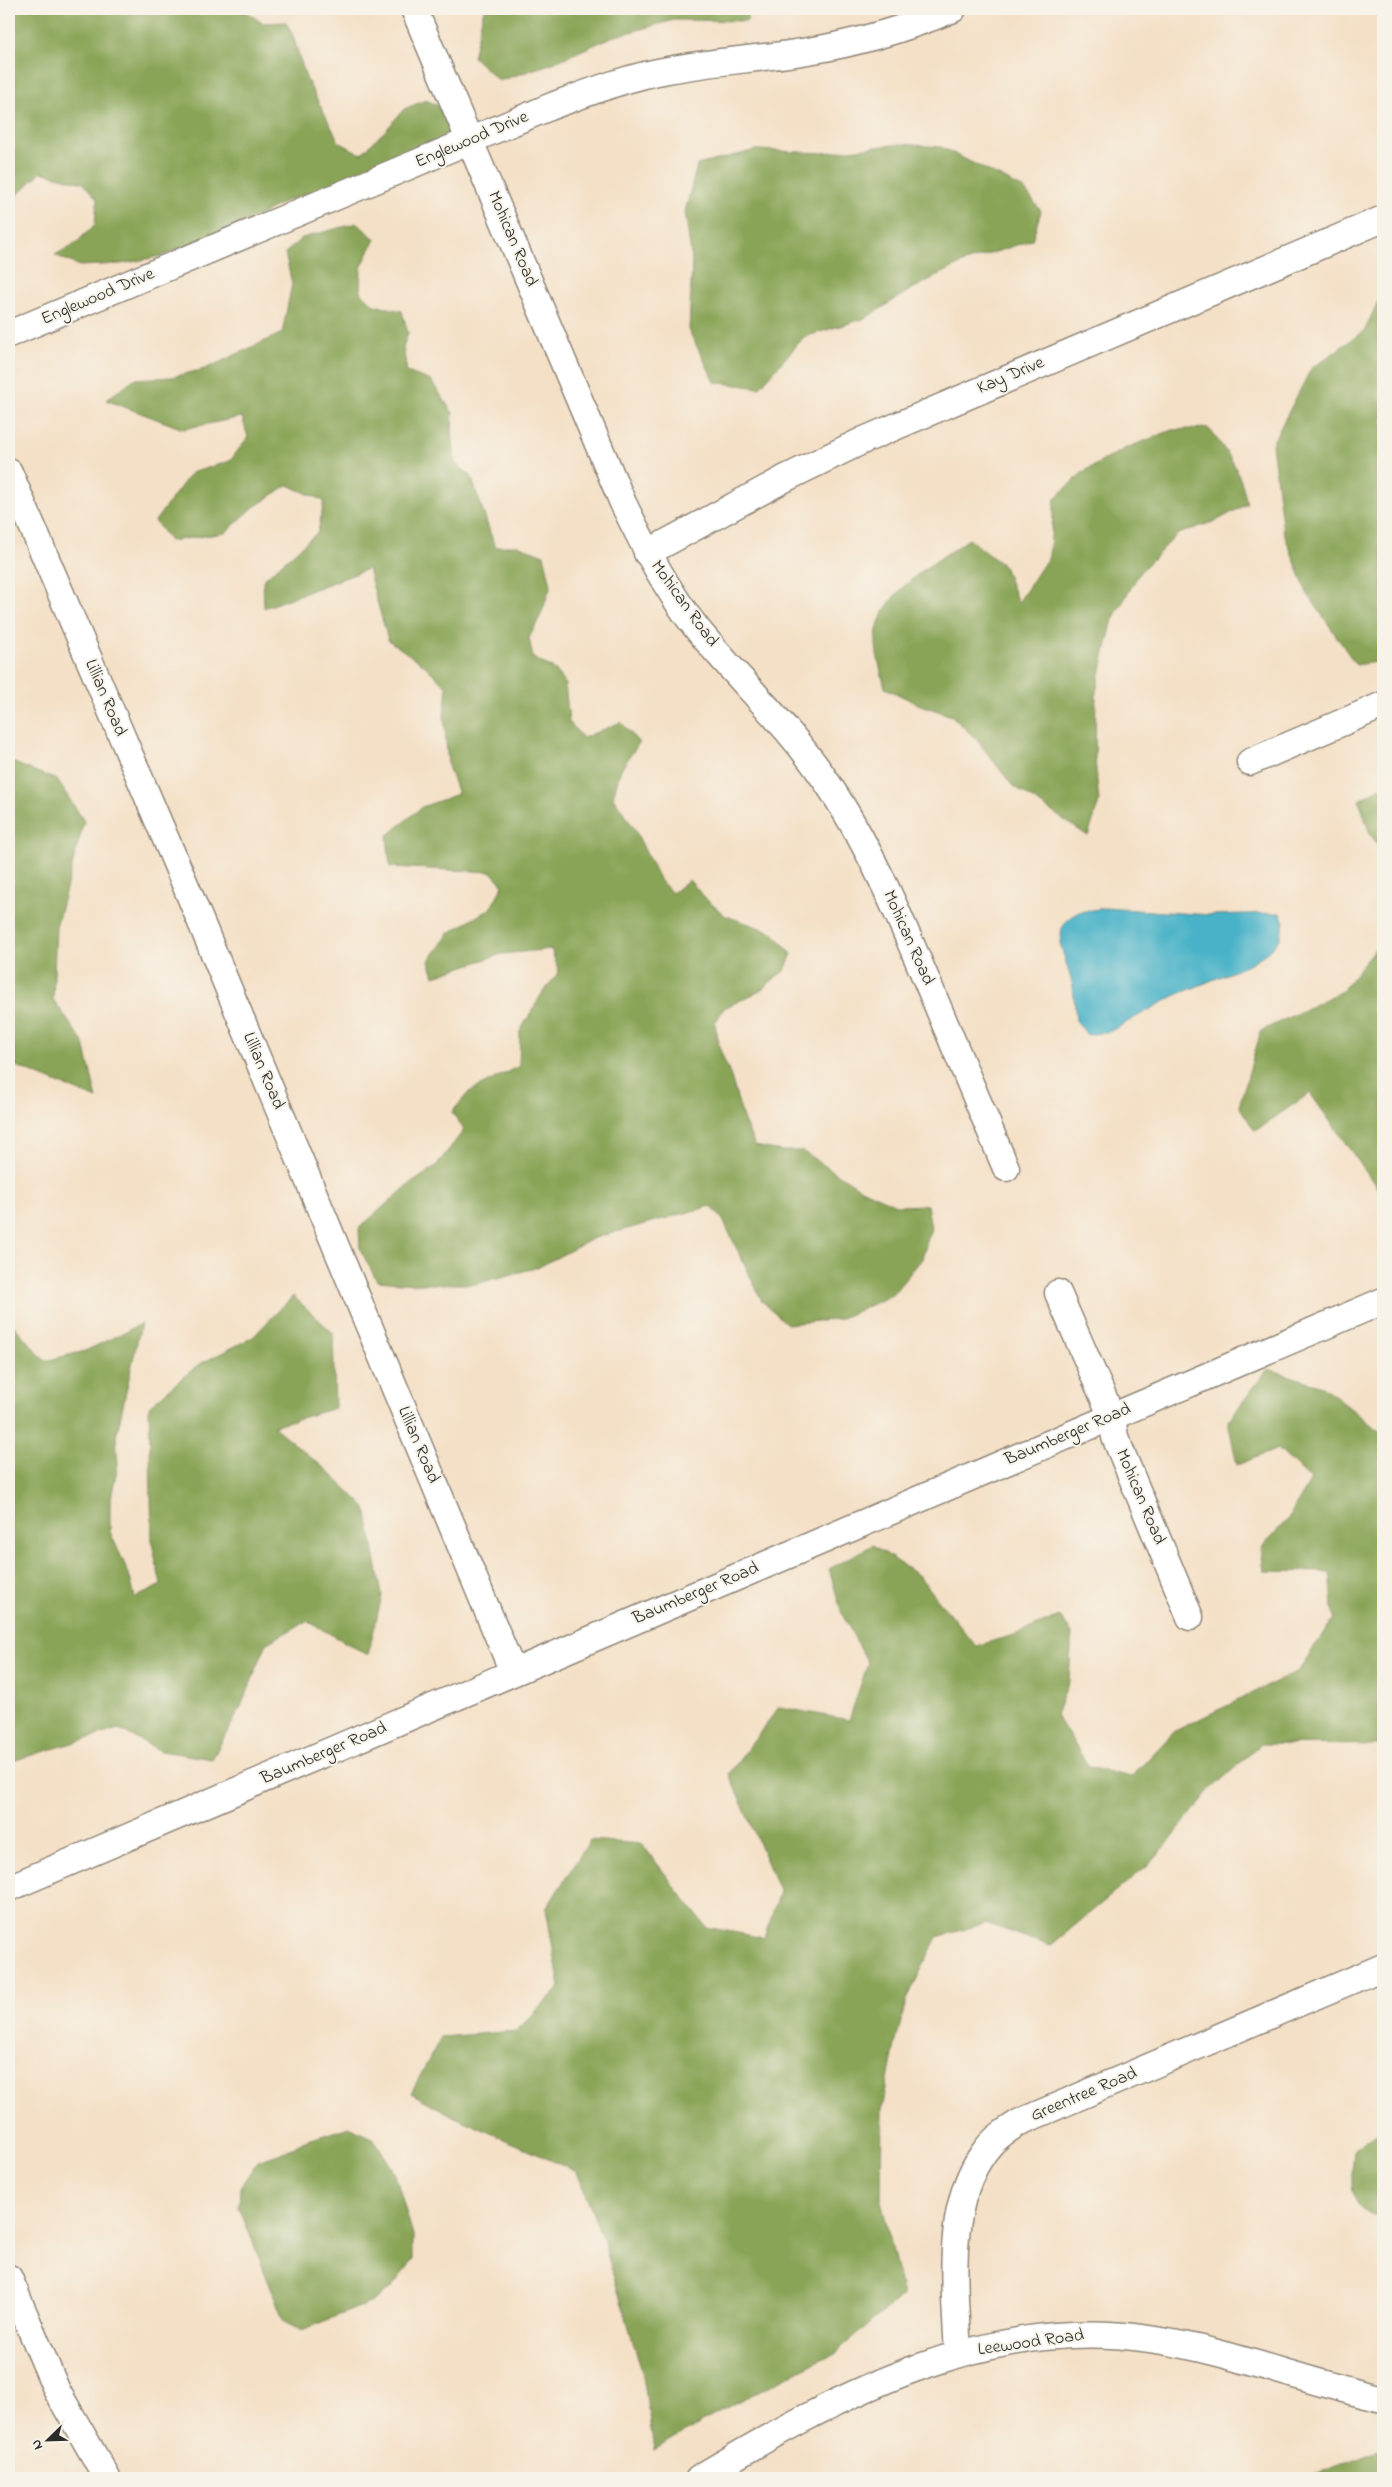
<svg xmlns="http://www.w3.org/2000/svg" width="1392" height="2487" font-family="'Indie Flower',sans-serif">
	<rect width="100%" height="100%" fill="#f7f3e8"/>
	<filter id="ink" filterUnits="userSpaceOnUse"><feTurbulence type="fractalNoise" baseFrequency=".02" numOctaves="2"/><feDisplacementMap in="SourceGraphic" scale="10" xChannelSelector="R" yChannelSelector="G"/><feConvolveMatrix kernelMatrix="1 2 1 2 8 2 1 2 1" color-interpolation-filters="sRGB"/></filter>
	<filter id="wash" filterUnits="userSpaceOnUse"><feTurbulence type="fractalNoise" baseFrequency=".0096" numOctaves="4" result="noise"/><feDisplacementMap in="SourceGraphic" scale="20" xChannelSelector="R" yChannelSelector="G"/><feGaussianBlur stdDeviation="1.12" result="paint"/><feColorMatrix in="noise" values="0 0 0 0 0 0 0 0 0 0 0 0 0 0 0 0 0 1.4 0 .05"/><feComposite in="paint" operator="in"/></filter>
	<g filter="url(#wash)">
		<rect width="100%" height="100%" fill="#f4e0c6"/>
		<g fill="#89a456" stroke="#5a6840">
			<path d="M 9,9 L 243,9 L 262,23 L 286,22 L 293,36 L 306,78 L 339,142 L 361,154 L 387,129 L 404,109 L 426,100 L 437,105 L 451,127 L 451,141 L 337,185 L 288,200 L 256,217 L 162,256 L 121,264 L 79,266 L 55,255 L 76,243 L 95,224 L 97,199 L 83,183 L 41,172 L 9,203 Z"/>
			<path d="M 484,9 L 748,9 L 747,21 L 674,20 L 612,37 L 553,63 L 499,81 L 473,57 Z"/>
			<path d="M 901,144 L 941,147 L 1024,189 L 1041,211 L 1032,240 L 962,263 L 910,290 L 866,318 L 804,337 L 759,388 L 715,382 L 689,331 L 692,261 L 685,212 L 697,165 L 756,150 L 823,153 Z"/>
			<path d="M 357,223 L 375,239 L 361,268 L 360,291 L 374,305 L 402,311 L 408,333 L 403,347 L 407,372 L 431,381 L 453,413 L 452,433 L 455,463 L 471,476 L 495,547 L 517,545 L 544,555 L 551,585 L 541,615 L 529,638 L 533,658 L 554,669 L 565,683 L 569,722 L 583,738 L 621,722 L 639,743 L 621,769 L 613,797 L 634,828 L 659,879 L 672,893 L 689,880 L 708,901 L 726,916 L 772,932 L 792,954 L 785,970 L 758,992 L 724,1008 L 715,1023 L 719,1047 L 731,1077 L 743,1118 L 755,1146 L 782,1151 L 802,1151 L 861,1189 L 898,1206 L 927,1205 L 931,1228 L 922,1259 L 892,1295 L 840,1319 L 787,1324 L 762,1301 L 723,1220 L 711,1206 L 594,1238 L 539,1267 L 475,1284 L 413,1284 L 377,1281 L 360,1249 L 359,1228 L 406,1187 L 436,1166 L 464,1130 L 452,1112 L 469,1092 L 519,1066 L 520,1031 L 543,992 L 559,972 L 551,949 L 502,954 L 434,976 L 429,961 L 449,933 L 491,908 L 503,885 L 491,872 L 390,867 L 387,836 L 422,807 L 458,794 L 448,766 L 444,716 L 447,687 L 424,665 L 388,640 L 368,569 L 264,608 L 263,580 L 318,532 L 324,501 L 288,485 L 254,507 L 225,533 L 170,541 L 155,521 L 191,473 L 230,461 L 248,437 L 242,417 L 183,429 L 106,400 L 134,379 L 172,377 L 205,369 L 282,333 L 292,284 L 285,253 L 302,238 Z"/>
			<path d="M 1383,290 L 1383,661 L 1356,665 L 1307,593 L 1283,531 L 1272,444 L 1311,369 L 1365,330 Z"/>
			<path d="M 1208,428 C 1229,453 1241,472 1247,504 L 1218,520 L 1178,534 L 1140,572 L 1113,619 L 1096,691 L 1095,759 L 1099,802 L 1088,836 L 1012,785 L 977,740 L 952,716 L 918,704 L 885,688 C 882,673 875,654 876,639 C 878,592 935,563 969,539 L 1004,566 L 1018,603 L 1049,556 L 1055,498 L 1083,472 L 1124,449 L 1172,430 Z"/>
			<path d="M 9,761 L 57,780 L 84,821 L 56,927 L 53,999 L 84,1044 L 97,1099 L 9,1063 Z"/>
			<path d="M 1383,786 L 1383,855 L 1369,831 L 1359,800 Z"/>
			<path d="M 1383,939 L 1383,1196 L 1310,1093 L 1255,1131 L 1239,1106 L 1261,1031 L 1342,991 Z"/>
			<path d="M 293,1296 L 333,1333 L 335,1408 L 273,1426 L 330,1473 L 366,1508 L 382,1595 L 368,1655 L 307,1621 L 267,1643 L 240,1709 L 212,1759 L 161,1751 L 119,1729 L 9,1762 L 9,1320 L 45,1361 L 85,1351 L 141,1324 L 116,1437 L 118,1464 L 110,1503 L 110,1532 L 129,1574 L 135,1598 L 161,1585 L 152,1543 L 149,1406 L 198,1365 L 253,1337 Z"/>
			<path d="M 1268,1369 L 1322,1386 L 1383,1434 L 1383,1745 L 1261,1744 L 1210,1790 L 1155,1859 L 1050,1946 L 986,1923 L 937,1937 L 907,1999 L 896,2040 L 882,2109 L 881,2201 L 903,2295 L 836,2352 L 732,2405 L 654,2450 L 643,2375 L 603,2240 L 577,2172 L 455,2117 L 411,2093 L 441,2037 L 516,2031 L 560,1987 L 546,1909 L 590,1840 L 642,1844 L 706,1927 L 764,1938 L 780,1892 L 729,1774 L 779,1707 L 849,1720 L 868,1663 L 842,1614 L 829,1569 L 873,1545 L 919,1576 L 976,1646 L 1017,1634 L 1059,1616 L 1072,1633 L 1069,1681 L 1056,1715 L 1089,1767 L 1131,1777 L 1175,1731 L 1298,1671 L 1334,1619 L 1330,1572 L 1264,1571 L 1261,1548 L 1287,1520 L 1311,1480 L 1278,1449 L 1237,1465 L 1228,1421 Z"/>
			<path d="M 349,2127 L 374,2139 L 394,2171 L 413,2235 L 413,2260 L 391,2288 L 372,2302 L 302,2330 L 284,2321 L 239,2207 L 240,2187 L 258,2161 L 290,2150 L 302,2142 Z"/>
			<path d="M 1378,2132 L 1383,2140 L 1383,2220 C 1344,2205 1352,2184 1354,2149 Z"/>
			<path d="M 1383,2448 L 1383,2478 L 1303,2478 L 1306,2478 Z"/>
		</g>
		<path fill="#49b2c8" stroke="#3a6e7a" d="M 1105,908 L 1211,915 L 1280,913 L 1284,922 L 1280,939 L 1268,952 L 1246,966 L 1174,996 L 1111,1031 L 1087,1035 L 1076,1020 L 1073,986 L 1060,943 L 1062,928 L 1069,918 L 1079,912 Z"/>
	</g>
	<g filter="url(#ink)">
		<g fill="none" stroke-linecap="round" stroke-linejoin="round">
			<g stroke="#908678" stroke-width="29">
				<g id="street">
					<path d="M 414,9 L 623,503 C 645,548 667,591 698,630 C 739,680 787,724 824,778 C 868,842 899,915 929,986 C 955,1047 980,1108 1006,1168"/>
					<path d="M 9,334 L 552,106 C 590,92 628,77 668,70 C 714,61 761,59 808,51 C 858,43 907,28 953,9"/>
					<path d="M 9,472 L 185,884 L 513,1672"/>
					<path d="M 647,553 L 786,478 L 864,440 L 1383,219"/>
					<path d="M 1250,762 L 1383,705"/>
					<path d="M 1058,1293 L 1112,1417 L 1115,1437 L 1190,1617"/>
					<path d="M 9,1888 L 1383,1301"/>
					<path d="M 9,2278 L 57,2391 L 107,2478"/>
					<path d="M 958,2354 C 955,2291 944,2205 985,2151 C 994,2138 1007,2130 1020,2122 L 1383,1967"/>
					<path d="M 699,2478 C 833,2398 987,2314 1149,2339 C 1229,2350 1304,2382 1383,2399"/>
				</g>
			</g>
			<use href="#street" stroke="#fff" stroke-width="26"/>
		</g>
	</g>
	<g text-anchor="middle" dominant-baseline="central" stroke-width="4" stroke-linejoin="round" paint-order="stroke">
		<g font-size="18" fill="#2b2b2b" stroke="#f7f3e8">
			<text transform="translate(472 140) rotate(-23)">Englewood Drive</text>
			<text transform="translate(512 239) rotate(67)">Mohican Road</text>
			<text transform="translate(98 297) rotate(-23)">Englewood Drive</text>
			<text transform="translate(1011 376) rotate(-23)">Kay Drive</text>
			<text transform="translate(684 604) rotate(54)">Mohican Road</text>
			<text transform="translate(105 698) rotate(67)">Lillian Road</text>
			<text transform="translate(908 938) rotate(66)">Mohican Road</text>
			<text transform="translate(263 1071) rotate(67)">Lillian Road</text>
			<text transform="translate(1068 1435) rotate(-23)">Baumberger Road</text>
			<text transform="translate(418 1445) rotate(67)">Lillian Road</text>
			<text transform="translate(1140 1497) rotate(67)">Mohican Road</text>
			<text transform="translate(696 1594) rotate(-23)">Baumberger Road</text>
			<text transform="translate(324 1754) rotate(-23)">Baumberger Road</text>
			<text transform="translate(1084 2095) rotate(-23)">Greentree Road</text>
			<text transform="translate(1031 2343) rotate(-8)">Leewood Road</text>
		</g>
	</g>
	<rect width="1392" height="2487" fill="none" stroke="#f7f3e8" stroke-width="30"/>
	<g transform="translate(48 2440) rotate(247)" stroke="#f7f3e8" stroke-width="4" paint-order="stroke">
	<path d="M0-4L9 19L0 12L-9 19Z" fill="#2b2b2b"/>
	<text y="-8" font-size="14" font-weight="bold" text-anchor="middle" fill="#2b2b2b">N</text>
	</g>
</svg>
